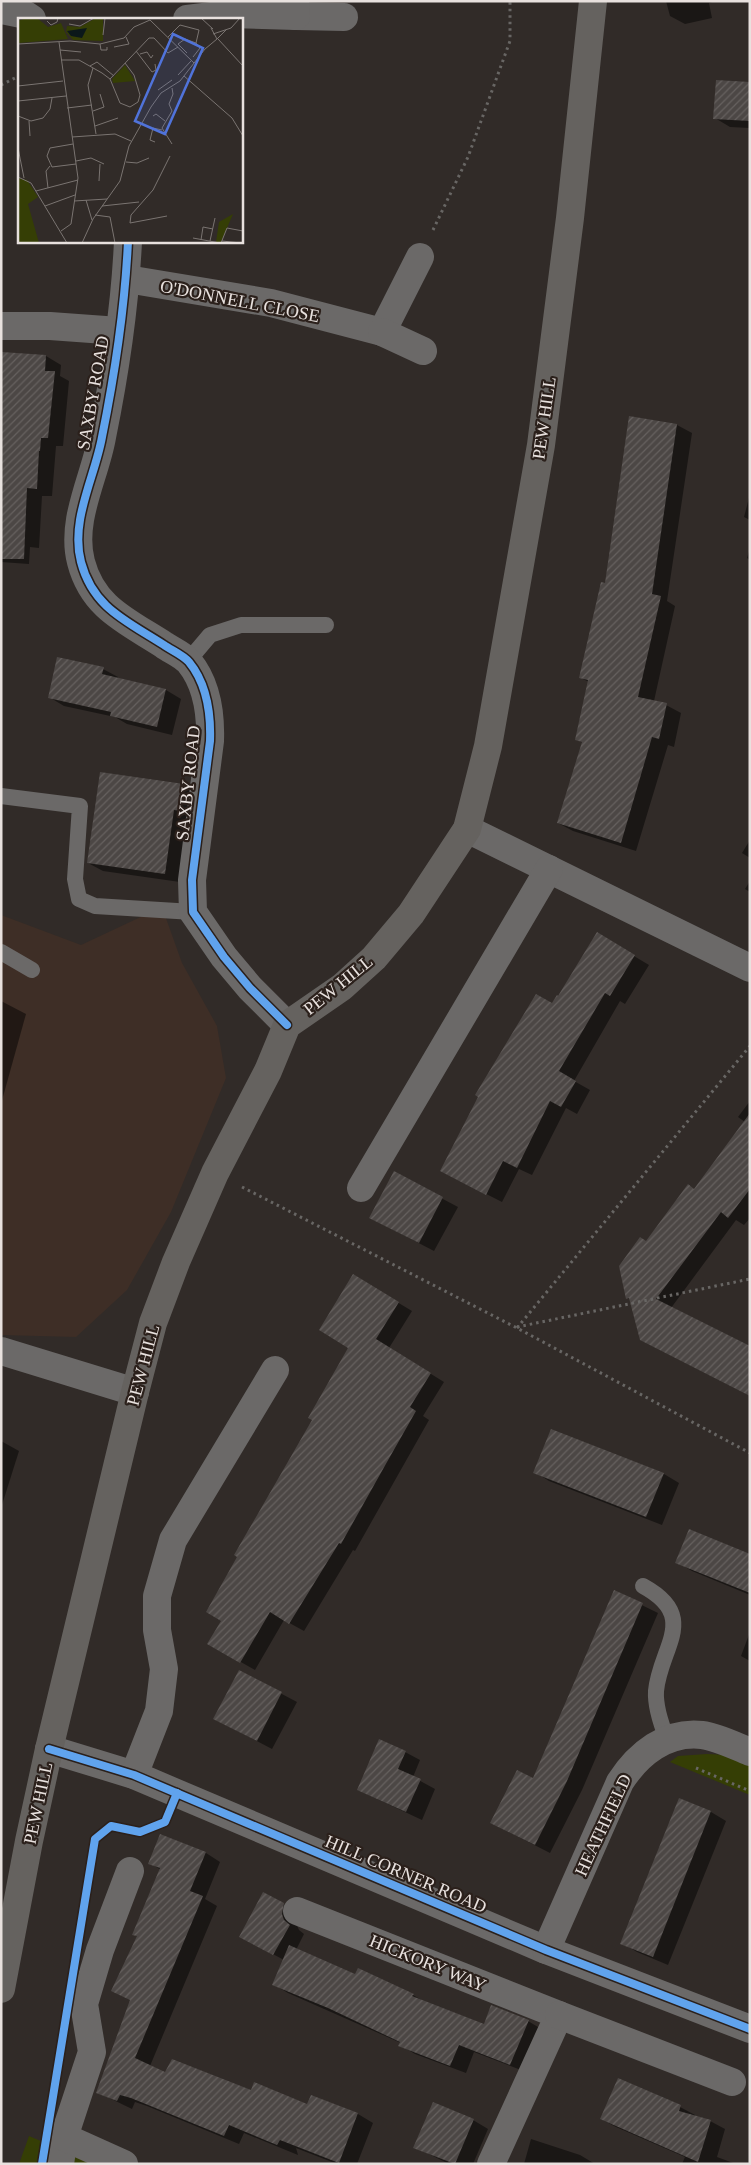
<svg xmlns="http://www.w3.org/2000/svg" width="751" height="2165" font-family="'Times New Roman',serif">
	<defs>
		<pattern id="building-hatch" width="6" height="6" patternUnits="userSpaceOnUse" patternTransform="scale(1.25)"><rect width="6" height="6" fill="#4c4745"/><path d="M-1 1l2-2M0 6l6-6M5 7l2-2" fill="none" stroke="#66615f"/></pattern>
	</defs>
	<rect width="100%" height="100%" fill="#312b28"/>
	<path fill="#3e2e26" d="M 162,907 L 182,963 L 217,1026 L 226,1078 L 171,1212 L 127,1290 L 76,1337 L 1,1335 L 1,915 L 81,945 Z"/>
	<g fill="#353e05">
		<path d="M 707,1754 L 727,1755 L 750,1764 L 750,1795 L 670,1762 L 678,1756 Z"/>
		<path d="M 29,2136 L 95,2164 L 19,2164 Z"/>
	</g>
	<g fill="#0007">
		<path d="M 666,1 L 715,1 L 709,3 L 712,18 L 685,24 L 670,16 Z"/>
		<path d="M 750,83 L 750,128 L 730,127 L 715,118 Z"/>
		<path d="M 3,354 L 46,356 L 61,365 L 60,376 L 69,381 L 63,446 L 56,446 L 52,496 L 42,496 L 39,548 L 30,547 L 29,564 L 1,562 L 1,379 Z"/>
		<path d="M 677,425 L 692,433 L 667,601 L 675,606 L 654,701 L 666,705 L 681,713 L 674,747 L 668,745 L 636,851 L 573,831 L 558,823 L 583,743 L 576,739 L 589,682 L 581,678 L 606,585 Z"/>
		<path d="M 750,494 L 750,520 L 744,517 Z"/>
		<path d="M 750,548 L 750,560 L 747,558 Z"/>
		<path d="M 103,669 L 118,677 L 118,679 L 166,690 L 181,699 L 172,735 L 127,724 L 115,717 L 64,706 L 49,697 Z"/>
		<path d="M 101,773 L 184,785 L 199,794 L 180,882 L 103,871 L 88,863 Z"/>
		<path d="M 750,840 L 750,858 L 742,853 Z"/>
		<path d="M 750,881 L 750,892 L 745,889 Z"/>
		<path d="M 597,934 L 649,965 L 625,1004 L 620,1001 L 574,1081 L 590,1090 L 577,1114 L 566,1108 L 532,1175 L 519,1169 L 502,1202 L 441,1171 L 559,998 Z"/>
		<path d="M 1,1001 L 26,1014 L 1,1104 Z"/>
		<path d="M 750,1101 L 750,1218 L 744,1225 L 736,1220 L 671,1308 L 627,1298 L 647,1242 L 695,1190 L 745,1122 L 738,1117 Z"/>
		<path d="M 394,1173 L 458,1207 L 434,1251 L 386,1226 Z"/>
		<path d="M 367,1284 L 412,1311 L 389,1348 L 444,1382 L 423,1416 L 429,1420 L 355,1551 L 353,1550 L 304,1631 L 284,1620 L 255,1670 L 209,1644 L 223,1620 L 313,1420 L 349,1347 Z"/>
		<path d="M 1,1441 L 19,1451 L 1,1508 Z"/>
		<path d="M 535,1472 L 664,1474 L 679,1483 L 662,1525 L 549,1481 Z"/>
		<path d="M 750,1555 L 750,1595 L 692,1571 L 677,1562 Z"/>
		<path d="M 615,1592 L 658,1613 L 582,1790 L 550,1853 L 507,1831 L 534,1780 Z"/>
		<path d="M 750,1632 L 750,1661 L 741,1656 Z"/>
		<path d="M 240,1672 L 297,1702 L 272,1749 L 230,1727 Z"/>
		<path d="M 405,1752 L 420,1760 L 413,1777 L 435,1789 L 422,1820 L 358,1790 Z"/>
		<path d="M 680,1800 L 711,1812 L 726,1821 L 668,1965 L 637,1952 L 622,1943 Z"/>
		<path d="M 161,1836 L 206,1853 L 220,1862 L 205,1899 L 217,1906 L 150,2066 L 166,2074 L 308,2105 L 311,2096 L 358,2114 L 373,2123 L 357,2164 L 337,2164 L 296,2148 L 298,2155 L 244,2133 L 239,2144 L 147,2106 L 135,2102 L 132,2109 L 97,2092 L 131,2000 L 112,1990 L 138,1937 L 161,1870 L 150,1863 Z"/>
		<path d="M 264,1894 L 298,1913 L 296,1923 L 299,1930 L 304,1934 L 296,1950 L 356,1976 L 413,1995 L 428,2004 L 484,2025 L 528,2021 L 543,2030 L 526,2072 L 474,2052 L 466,2073 L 415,2054 L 400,2045 L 401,2043 L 288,1993 L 273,1984 L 284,1960 L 256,1945 Z"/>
		<path d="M 618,2079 L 680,2107 L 695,2115 L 694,2117 L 710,2121 L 725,2129 L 717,2157 L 736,2164 L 682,2164 L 685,2157 L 616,2127 L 601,2119 Z"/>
		<path d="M 473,2120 L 488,2129 L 473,2164 L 449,2164 L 415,2147 Z"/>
		<path d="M 531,2139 L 580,2155 L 595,2164 L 524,2164 Z"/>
	</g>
	<g fill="url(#building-hatch)">
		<path d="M 716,80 L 750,82 L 750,121 L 713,119 Z"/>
		<path d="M 2,352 L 46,355 L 45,371 L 55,371 L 48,438 L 41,438 L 40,451 L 39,451 L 37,489 L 27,488 L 24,559 L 1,559 Z"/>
		<path d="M 629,416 L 677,424 L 652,594 L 661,596 L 638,697 L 667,703 L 659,739 L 652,737 L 621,843 L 557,823 L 582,742 L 575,740 L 588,680 L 579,678 L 601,582 L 605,583 Z"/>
		<path d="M 57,657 L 104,667 L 102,674 L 166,689 L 157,727 L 110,716 L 111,712 L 48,698 Z"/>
		<path d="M 100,772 L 184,784 L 181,811 L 174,810 L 165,874 L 87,863 Z"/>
		<path d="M 597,932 L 635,955 L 610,996 L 605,993 L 559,1071 L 576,1081 L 561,1107 L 550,1101 L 517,1168 L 503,1161 L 486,1195 L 440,1171 L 478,1097 L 475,1095 L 536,994 L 552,1003 L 557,995 L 558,996 Z"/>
		<path d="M 750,1113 L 750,1189 L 728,1218 L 721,1212 L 656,1299 L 750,1346 L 750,1396 L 640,1340 L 629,1298 L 626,1299 L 619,1266 L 640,1237 L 646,1241 L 688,1184 L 694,1189 Z"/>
		<path d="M 394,1171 L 443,1197 L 419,1243 L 369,1218 Z"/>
		<path d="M 353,1274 L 399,1302 L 376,1339 L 431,1373 L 410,1407 L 416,1411 L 387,1462 L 341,1544 L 339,1543 L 289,1624 L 270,1612 L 240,1663 L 207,1644 L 221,1621 L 206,1612 L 237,1557 L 234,1555 L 312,1420 L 308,1418 L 348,1348 L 319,1330 Z"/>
		<path d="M 551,1429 L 664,1473 L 646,1517 L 533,1473 Z"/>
		<path d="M 689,1529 L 750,1554 L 750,1593 L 675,1563 Z"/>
		<path d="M 614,1590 L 643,1603 L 567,1781 L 535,1845 L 490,1823 L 517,1770 L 533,1778 Z"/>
		<path d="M 239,1670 L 282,1692 L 257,1741 L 213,1719 Z"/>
		<path d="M 379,1739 L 406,1751 L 398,1769 L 421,1779 L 406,1812 L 357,1790 Z"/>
		<path d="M 679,1798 L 711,1811 L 653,1957 L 620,1944 Z"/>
		<path d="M 160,1834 L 206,1852 L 190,1891 L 203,1896 L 135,2058 L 165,2072 L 172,2059 L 251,2090 L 254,2082 L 307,2104 L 311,2095 L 358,2113 L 339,2163 L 280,2140 L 277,2145 L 229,2125 L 224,2136 L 131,2098 L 120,2095 L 117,2101 L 96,2093 L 130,2000 L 111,1991 L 137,1936 L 132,1935 L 160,1868 L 148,1864 Z"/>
		<path d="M 263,1892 L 284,1903 L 282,1914 L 284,1920 L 290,1925 L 273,1955 L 239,1937 Z"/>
		<path d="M 289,1945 L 355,1974 L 358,1968 L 414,1994 L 412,1996 L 484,2024 L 491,2005 L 529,2020 L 510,2065 L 459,2045 L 450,2066 L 398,2046 L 400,2042 L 328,2008 L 272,1985 Z"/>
		<path d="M 618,2078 L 681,2105 L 679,2111 L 711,2120 L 698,2162 L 600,2119 Z"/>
		<path d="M 433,2102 L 474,2119 L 455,2164 L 413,2148 Z"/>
	</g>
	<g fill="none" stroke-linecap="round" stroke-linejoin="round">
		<g stroke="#686664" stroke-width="3" stroke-dasharray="2.5 4" stroke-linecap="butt">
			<path d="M 1,85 L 19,76"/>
			<path d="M 433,230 L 468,157 L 510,41 L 510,1"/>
			<path d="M 242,1187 L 517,1328 L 750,1453"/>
			<path d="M 517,1327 L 750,1279"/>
			<path d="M 517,1328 L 750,1046"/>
			<path d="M 696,1768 L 750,1791"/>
		</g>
		<g stroke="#6b6968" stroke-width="16">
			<path d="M 188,661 L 210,635 L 241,625 L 326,625"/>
			<path d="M 1,796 L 80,806 L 75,879 L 79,899 L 95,906 L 193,912"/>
			<path d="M 1,952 L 32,970"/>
			<path d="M 643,1586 C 700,1617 660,1647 656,1691 C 655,1707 661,1724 667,1739"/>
		</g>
		<g stroke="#6b6968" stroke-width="28">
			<path d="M 1,10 L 26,15 L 32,19"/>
			<path d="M 296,16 L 344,17"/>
			<path d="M 187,19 L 228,14 L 296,16 L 295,1"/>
			<path d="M 128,241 C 125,306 115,373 102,437 C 95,477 70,520 81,562 C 93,608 127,621 164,645 C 171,650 183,655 189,662 C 207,684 211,713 210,741 L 192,880 L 193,912 L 224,957 L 250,988 L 287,1025"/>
			<path d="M 127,279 L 271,303 L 382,332 L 420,257"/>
			<path d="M 1,326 L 50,326 L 119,331"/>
			<path d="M 382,332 L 423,351"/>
			<path d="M 467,829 L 750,968"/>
			<path d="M 361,1188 L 549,869"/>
			<path d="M 1,1351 L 135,1392"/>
			<path d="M 49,1749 L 134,1775 L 546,1950 L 750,2029"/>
			<path d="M 134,1775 L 159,1711 L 164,1669 L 157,1630 L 157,1596 L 173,1540 L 275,1370"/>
			<path d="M 297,1911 L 559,2015 L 491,2164"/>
			<path d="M 546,1950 L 620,1782 C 638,1754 666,1731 702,1735 C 718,1737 735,1746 750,1752"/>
			<path d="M 559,2015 L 732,2082"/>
			<path d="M 60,2164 L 64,2137"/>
			<path d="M 124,2164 L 64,2137 L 92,2052 L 84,2004 L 100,1950 L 130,1871"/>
		</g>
		<path stroke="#65625f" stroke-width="28" d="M 1,1989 L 29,1841 L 49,1749 L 135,1392 L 153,1323 L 176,1262 L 215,1173 L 268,1071 L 287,1025 L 342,987 L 374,958 L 411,914 L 467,829 L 488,746 L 541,445 L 570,218 L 593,1"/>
		<g stroke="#2b201b" stroke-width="11">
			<g id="cycleway">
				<path d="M 128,241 C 125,306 115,373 102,437 C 95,477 70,520 81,562 C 93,608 127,621 164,645 C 171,650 183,655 189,662 C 207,684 211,713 210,741 L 192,880 L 193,912 L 224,957 L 250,988 L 287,1025"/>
				<path d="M 49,1749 L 134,1775 L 546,1950 L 750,2029"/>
				<path d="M 42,2164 L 95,1839 L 111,1826 L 140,1832 L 165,1822 L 177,1793"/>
			</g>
		</g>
		<use href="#cycleway" stroke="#60a3ed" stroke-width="8"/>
	</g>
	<g text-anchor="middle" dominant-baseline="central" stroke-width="4.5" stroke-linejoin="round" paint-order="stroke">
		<g font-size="18" fill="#e8e1de" stroke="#2b201b">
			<text transform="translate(240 301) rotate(11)">O'DONNELL CLOSE</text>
			<text transform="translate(93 393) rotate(-80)">SAXBY ROAD</text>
			<text transform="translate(544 418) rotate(-82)">PEW HILL</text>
			<text transform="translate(188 783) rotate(-84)">SAXBY ROAD</text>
			<text transform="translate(338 985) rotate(-39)">PEW HILL</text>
			<text transform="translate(143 1365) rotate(-75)">PEW HILL</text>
			<text transform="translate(38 1803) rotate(-78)">PEW HILL</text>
			<text transform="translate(603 1825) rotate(-65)">HEATHFIELD</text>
			<text transform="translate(406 1874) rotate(23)">HILL CORNER ROAD</text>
			<text transform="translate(428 1963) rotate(22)">HICKORY WAY</text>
		</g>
	</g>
	<g transform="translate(18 18)">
		<rect width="225" height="225" fill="#312b28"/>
		<path d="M 8,0 L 19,0 L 30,9 L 43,5 L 50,21 L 0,25 L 0,3 ZM 78,0 L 85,0 L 85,23 L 55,22 L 48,14 L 49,8 L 62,9 ZM 107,47 L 117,63 L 95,65 L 94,61 ZM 0,160 L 9,162 L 20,179 L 10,186 L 21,225 L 0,225 ZM 215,196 L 203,224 L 198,224 L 201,204 Z" fill="#353e05"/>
		<path d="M 69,10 L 64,20 L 53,18 L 49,13 Z" fill="#0b181a"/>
		<path fill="none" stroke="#7a7471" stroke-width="1" d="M 183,0 L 195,11M 29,3 L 33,7 L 39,4 L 40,0M 51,6 L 62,8 L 76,0M 193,10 L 199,21 L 208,12M 195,16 L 213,10 L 222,0M 85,17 L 87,0M 150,19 L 162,7 L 181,12 L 178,25 L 167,21 L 160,26 L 169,35M 200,21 L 225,48M 41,24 L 60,160 L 53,206 L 43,213M 0,26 L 52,23 L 82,26 L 106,20 L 116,9 L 132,2 L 176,45M 82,26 L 83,32 L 89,32 L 89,29M 96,29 L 111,26 L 108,19M 42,32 L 63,34M 118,33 L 134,54 L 138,52 L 137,46M 122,36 L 129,34 L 133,40 L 135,37M 175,39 L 182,30 L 178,25M 43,42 L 61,42 L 84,55 L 92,61 L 102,85 L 112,89 L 120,84 L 122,77 L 116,57 L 107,45M 72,48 L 79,44 L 96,58M 75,50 L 70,67 L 78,116M 160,57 L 173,43M 166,58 L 214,100 L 225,118M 92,61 L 131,20 L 136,20 L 150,35 L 160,29M 0,68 L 45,63M 154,70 L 155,76 L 151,86 L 154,93 L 144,110 L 154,126M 140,72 L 154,62M 0,83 L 48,78M 49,90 L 74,87M 75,93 L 86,89 L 82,76M 0,98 L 13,103 L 25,100 L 32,91 L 34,80M 135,98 L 138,96 L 147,103M 11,103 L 12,118M 77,108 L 100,100M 54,119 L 97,116 L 113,123M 137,124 L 132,122 L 135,110 L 144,112M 55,126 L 32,130 L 29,138 L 34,149 L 58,146M 0,130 L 6,160M 58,143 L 73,140 L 86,146M 108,144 L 119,145 L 131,140M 0,159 L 13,165 L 49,225M 81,163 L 82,146M 30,170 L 28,153 L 32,148M 18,173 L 60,162M 68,182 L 74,202M 56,183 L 89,181M 27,188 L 57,177M 84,188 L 121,184M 77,197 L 92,199 L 97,225M 149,198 L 112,205 L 113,197 L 135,172 L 152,138M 175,220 L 202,225M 183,222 L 185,209 L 195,211M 192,223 L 197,200M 204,223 L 223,225M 64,225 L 75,201 L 102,163 L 111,128 L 133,89 L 143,75 L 162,63 L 187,31 L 199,21M 203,225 L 209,210 L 225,213"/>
		<path fill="#5073da" fill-opacity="0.15" stroke="#5073da" stroke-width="2.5" d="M 155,16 L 185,30 L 147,116 L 117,103 Z"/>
		<rect width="225" height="225" fill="none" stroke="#e8e1de" stroke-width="2.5"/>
	</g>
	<rect width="751" height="2165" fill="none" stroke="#e8e1de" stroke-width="5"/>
</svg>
